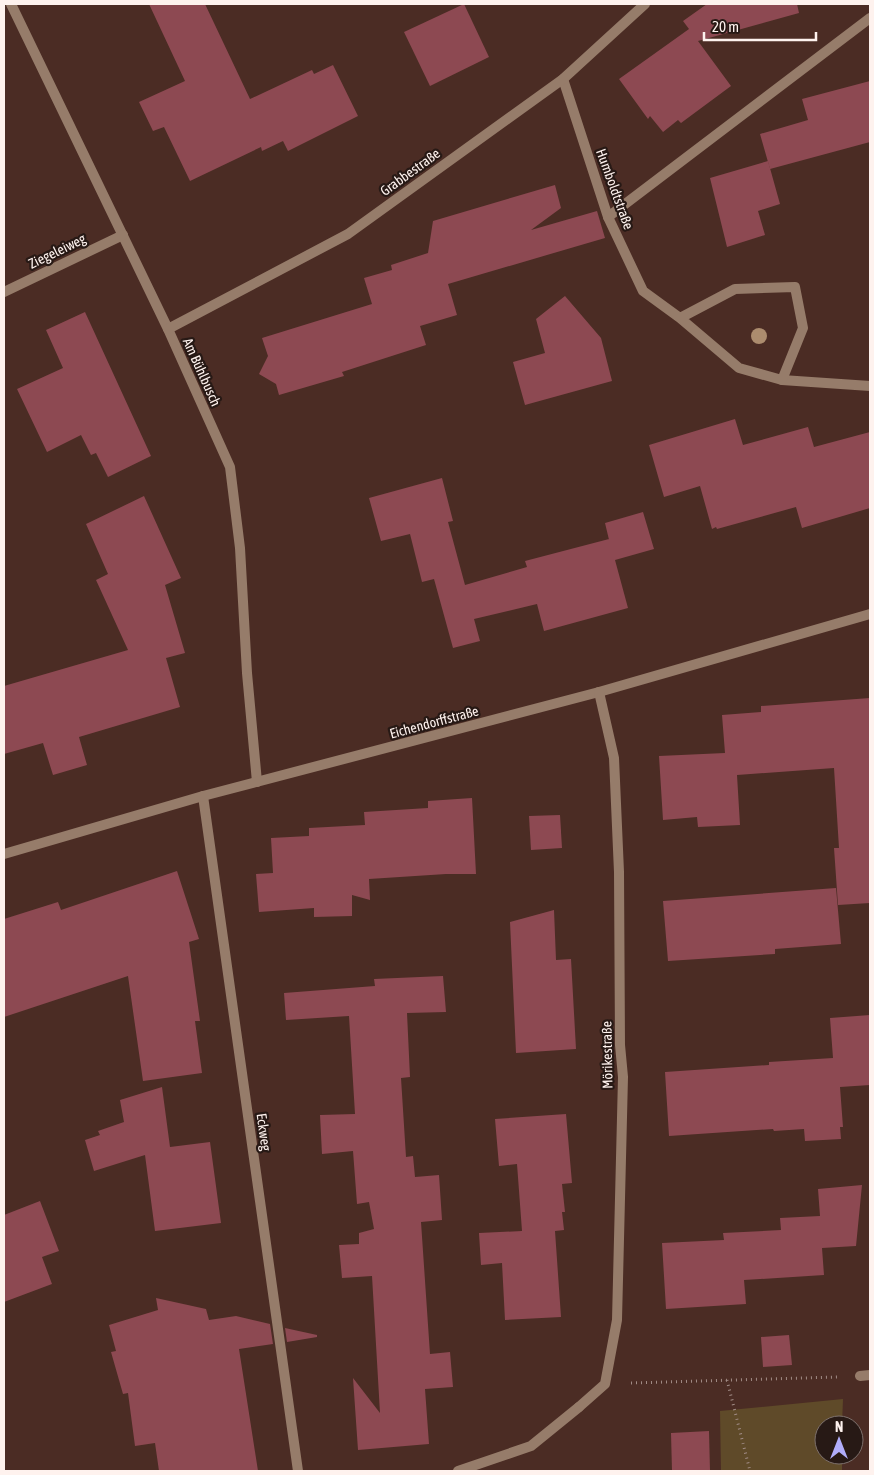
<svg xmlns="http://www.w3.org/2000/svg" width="874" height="1475" font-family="'Asap Condensed',sans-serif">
	<rect width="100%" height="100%" fill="#4b2c24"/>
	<path fill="#5f4a29" d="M 843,1399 L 842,1425 L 824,1425 L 824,1455 L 842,1455 L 842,1471 L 721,1471 L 720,1411 Z"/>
	<g fill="#8d4952">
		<path d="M 149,4 L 205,4 L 250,99 L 312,70 L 314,74 L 333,65 L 358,116 L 288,151 L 283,141 L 262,151 L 261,147 L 190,181 L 164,127 L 153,131 L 139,102 L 185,81 Z"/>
		<path d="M 464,4 L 489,57 L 430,86 L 404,32 Z"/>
		<path d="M 707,4 L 797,4 L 799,13 L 698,41 L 731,86 L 681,123 L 678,120 L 663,132 L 650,116 L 648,119 L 619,79 L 689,29 L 683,21 Z"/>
		<path d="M 870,81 L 870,142 L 770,169 L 760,134 L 808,120 L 802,99 Z"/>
		<path d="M 768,161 L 780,204 L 758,211 L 765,235 L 727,247 L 710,178 Z"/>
		<path d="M 555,185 L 561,208 L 531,230 L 597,211 L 605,238 L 448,284 L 457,315 L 420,326 L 426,345 L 342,372 L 344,376 L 279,395 L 276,384 L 259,374 L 268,356 L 262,338 L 372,304 L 364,278 L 392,270 L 391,265 L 428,253 L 433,221 Z"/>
		<path d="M 565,296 L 601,338 L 612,381 L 525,405 L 513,362 L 545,353 L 536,319 Z"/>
		<path d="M 85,312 L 151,456 L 108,477 L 96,453 L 91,455 L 81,435 L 47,452 L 17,389 L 63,368 L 46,330 Z"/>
		<path d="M 735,419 L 743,445 L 808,427 L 814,447 L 870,432 L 870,508 L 802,528 L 796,507 L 717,529 L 716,527 L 712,529 L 700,486 L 664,497 L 649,445 Z"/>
		<path d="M 442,478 L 453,521 L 448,522 L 465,585 L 527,567 L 525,561 L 609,539 L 610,544 L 605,523 L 643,512 L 654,549 L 615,560 L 628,608 L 544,631 L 537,604 L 474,619 L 480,641 L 453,648 L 434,579 L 422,582 L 410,534 L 381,541 L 369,498 Z"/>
		<path d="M 144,496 L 181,578 L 165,585 L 185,653 L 166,658 L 180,707 L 79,737 L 87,765 L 53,775 L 43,743 L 4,754 L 4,686 L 128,650 L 96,580 L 108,574 L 86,524 Z"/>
		<path d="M 870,698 L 870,903 L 838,905 L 834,848 L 839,848 L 834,768 L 737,775 L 740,825 L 698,827 L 697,817 L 663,820 L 659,756 L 725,753 L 722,715 L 761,712 L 761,706 Z"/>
		<path d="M 472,798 L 476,874 L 446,874 L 369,879 L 370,900 L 352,895 L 352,916 L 314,917 L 314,908 L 259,912 L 256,874 L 273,873 L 271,838 L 309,836 L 309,828 L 365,825 L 364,812 L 428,808 L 428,801 Z"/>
		<path d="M 560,815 L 562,848 L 531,850 L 529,816 Z"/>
		<path d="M 177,871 L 199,939 L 189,942 L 200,1021 L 195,1021 L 202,1073 L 143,1081 L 128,976 L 4,1017 L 4,919 L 58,902 L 61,910 Z"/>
		<path d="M 836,888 L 841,944 L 775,949 L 775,954 L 668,961 L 663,901 Z"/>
		<path d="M 554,910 L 556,960 L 571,959 L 576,1049 L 516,1053 L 510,922 Z"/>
		<path d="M 443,976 L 446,1012 L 407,1013 L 410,1077 L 401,1078 L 406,1157 L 413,1156 L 415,1177 L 439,1175 L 442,1220 L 421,1222 L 430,1354 L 450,1352 L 453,1387 L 425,1389 L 429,1444 L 358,1450 L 353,1378 L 380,1413 L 372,1276 L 342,1278 L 339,1245 L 359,1244 L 359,1233 L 374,1229 L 369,1202 L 357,1204 L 353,1151 L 322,1154 L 320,1115 L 355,1114 L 349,1016 L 286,1020 L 284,993 L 375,986 L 374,979 Z"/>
		<path d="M 870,1015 L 870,1085 L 840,1087 L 843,1127 L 840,1127 L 841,1139 L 805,1141 L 804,1129 L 774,1131 L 773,1129 L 669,1136 L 665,1072 L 769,1065 L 769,1062 L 833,1058 L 830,1018 Z"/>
		<path d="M 162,1087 L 170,1147 L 210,1142 L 221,1223 L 155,1231 L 145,1155 L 94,1171 L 85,1140 L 100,1135 L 98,1131 L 124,1122 L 120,1100 Z"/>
		<path d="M 566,1114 L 572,1183 L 562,1184 L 565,1212 L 562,1212 L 564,1230 L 555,1231 L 561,1317 L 505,1320 L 502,1263 L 481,1265 L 479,1233 L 522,1231 L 517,1164 L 499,1166 L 495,1119 Z"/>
		<path d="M 862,1185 L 856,1246 L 822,1248 L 824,1275 L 744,1280 L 746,1304 L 666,1309 L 662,1243 L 724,1240 L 723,1233 L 781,1230 L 780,1218 L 820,1216 L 818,1189 Z"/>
		<path d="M 40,1201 L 59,1251 L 42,1257 L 52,1284 L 4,1302 L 4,1215 Z"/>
		<path d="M 156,1298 L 206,1309 L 209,1320 L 236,1316 L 270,1324 L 273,1344 L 239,1349 L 258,1471 L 159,1471 L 155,1443 L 135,1446 L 128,1393 L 123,1394 L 111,1352 L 116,1351 L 109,1325 L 158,1310 Z"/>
		<path d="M 285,1328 L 317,1335 L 317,1337 L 287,1342 Z"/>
		<path d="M 789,1335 L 792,1365 L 763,1367 L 761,1337 Z"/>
		<path d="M 709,1431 L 710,1471 L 672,1471 L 671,1433 Z"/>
	</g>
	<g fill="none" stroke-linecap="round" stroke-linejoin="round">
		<g stroke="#a18c86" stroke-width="3" stroke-dasharray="1 4" stroke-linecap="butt">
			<path d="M 727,1380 L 750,1471"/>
			<path d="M 631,1383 L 837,1377"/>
		</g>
		<g stroke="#967c6a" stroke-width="10">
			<path d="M 608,217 L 870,18"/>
			<path d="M 782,380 L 870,386"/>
			<path d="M 458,1471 L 531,1446 L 579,1407"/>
		</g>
		<g stroke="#967c6a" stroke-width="10">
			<path d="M 11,4 L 168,329 L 230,467 L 240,548 L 247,673 L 257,782"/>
			<path d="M 563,79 L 608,217 L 643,291 L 680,318 L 739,368 L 782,380 L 803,328 L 795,287 L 735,289 L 680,318"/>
			<path d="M 4,292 L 123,235"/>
			<path d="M 168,329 L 348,234 L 563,79 L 645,4"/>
			<path d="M 203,796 L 298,1471"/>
			<path d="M 4,854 L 203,796 L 599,692 L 870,614"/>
			<path d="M 860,1376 L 870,1375"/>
			<path d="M 579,1407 L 605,1384 L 617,1320 L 623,1077 L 620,1045 L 619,872 L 614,758 L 599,692"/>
		</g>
	</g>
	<circle fill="#ac8c6e" cx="759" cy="336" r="8"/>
	<g text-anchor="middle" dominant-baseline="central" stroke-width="4.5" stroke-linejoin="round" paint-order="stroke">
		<g font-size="14" fill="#fef2ee" stroke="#271915">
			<text transform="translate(410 172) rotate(-36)">Grabbestraße</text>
			<text transform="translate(615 189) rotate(70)">Humboldtstraße</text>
			<text transform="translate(57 251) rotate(-26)">Ziegeleiweg</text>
			<text transform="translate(202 372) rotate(66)">Am Bühlbusch</text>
			<text transform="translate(434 722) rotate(-15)">Eichendorffstraße</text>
			<text transform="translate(607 1055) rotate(-91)">Mörikestraße</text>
			<text transform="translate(264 1132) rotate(82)">Eckweg</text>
		</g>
	</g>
	<rect width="874" height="1475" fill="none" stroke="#fef2ee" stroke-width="10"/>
	<g transform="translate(839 1440)"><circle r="24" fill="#271915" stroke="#7d706c"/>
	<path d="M0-4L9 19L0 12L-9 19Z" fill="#b1adfa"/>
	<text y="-8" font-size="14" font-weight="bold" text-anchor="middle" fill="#fef2ee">N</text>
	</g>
	<path d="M704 32v8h112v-8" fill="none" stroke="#fef2ee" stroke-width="2.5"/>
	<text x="712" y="32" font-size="15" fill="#fef2ee" stroke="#271915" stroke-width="4" paint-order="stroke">20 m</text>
</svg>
